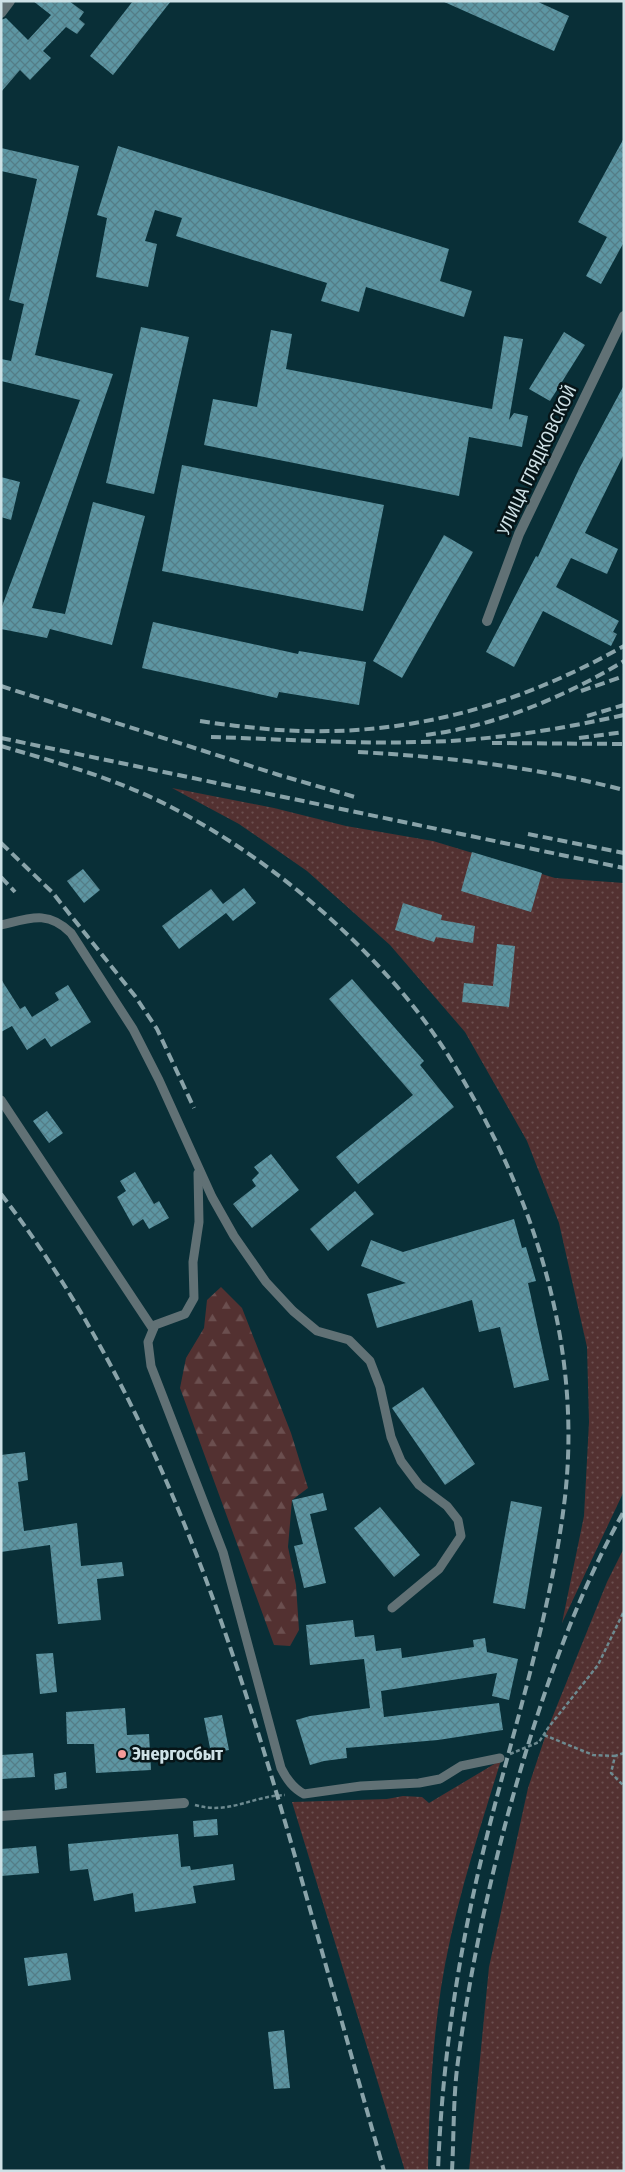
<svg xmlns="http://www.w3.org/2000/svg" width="625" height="2172" font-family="'Fira Sans Condensed',sans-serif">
	<defs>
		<pattern id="grass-dots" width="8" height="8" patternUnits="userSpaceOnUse" patternTransform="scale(1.25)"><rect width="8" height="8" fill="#533131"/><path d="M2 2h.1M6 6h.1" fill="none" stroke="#6b4f4f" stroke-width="1.8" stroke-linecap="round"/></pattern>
		<pattern id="forest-firs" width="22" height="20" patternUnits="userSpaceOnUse" patternTransform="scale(1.25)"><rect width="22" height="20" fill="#533131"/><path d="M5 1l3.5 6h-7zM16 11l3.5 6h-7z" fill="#6b4f4f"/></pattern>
		<pattern id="building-cross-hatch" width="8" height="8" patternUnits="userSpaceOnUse" patternTransform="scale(1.25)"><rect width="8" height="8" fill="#5d96a3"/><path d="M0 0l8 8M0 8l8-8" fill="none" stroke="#547d87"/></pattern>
	</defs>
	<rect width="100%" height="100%" fill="#092f37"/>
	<g fill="url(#grass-dots)">
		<path d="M 172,788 L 274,808 L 346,826 L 433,841 L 555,878 L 624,883 L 624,1491 L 562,1623 L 584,1516 L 589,1422 L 587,1347 L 559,1223 L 527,1141 L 465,1032 L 390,945 L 307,871 L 239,824 Z"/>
		<path d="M 624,1548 L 624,2171 L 469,2171 L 489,1967 L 528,1788 L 548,1728 L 607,1582 Z"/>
		<path d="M 501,1760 C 478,1835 453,1911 441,1988 C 432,2048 429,2110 428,2171 L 405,2171 L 292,1802 L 387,1799 L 403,1796 L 422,1797 L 429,1803 Z"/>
	</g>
	<path fill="url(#forest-firs)" d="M 221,1287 L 242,1308 L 291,1433 L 308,1488 L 292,1500 L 288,1547 L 296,1585 L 299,1630 L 290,1646 L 274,1645 L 180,1388 L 186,1358 L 204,1328 L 207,1300 Z"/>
	<g fill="url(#building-cross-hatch)">
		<path d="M 33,1 L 69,1 L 84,12 L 79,19 L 85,24 L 77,34 L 66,27 L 43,51 L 51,58 L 30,80 L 20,70 L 1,92 L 1,20 L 6,18 L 28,40 L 51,15 Z"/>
		<path d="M 133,1 L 171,1 L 113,75 L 90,56 Z"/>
		<path d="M 442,1 L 536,1 L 569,16 L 554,51 Z"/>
		<path d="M 624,138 L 624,242 L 601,284 L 586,276 L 607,237 L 578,222 Z"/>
		<path d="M 118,146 L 449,249 L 440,281 L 472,291 L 464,317 L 366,287 L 359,312 L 321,301 L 327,283 L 176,236 L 182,218 L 155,210 L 145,241 L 157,244 L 148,287 L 96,277 L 107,218 L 97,215 Z"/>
		<path d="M 1,148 L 79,166 L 35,355 L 113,374 L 32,608 L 65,614 L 93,502 L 145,516 L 112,645 L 50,629 L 47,638 L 1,629 L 1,609 L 80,400 L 1,381 L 1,359 L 11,361 L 24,304 L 9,300 L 37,179 L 1,171 Z"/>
		<path d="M 141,327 L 189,337 L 154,494 L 106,483 Z"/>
		<path d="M 271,330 L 292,334 L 286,369 L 492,409 L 504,336 L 523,339 L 509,420 L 514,413 L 528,416 L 522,447 L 469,437 L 459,496 L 204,445 L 213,399 L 257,407 Z"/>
		<path d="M 564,332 L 585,345 L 550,401 L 529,389 Z"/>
		<path d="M 624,385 L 624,454 L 585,533 L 618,549 L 607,574 L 571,558 L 556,587 L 619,621 L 613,632 L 617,634 L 611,646 L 543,611 L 514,667 L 486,652 L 536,556 L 538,557 L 579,469 Z"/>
		<path d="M 182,465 L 384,505 L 363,611 L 162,571 Z"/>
		<path d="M 1,477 L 20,482 L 11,520 L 1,517 Z"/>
		<path d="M 444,535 L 473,552 L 402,678 L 373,661 Z"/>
		<path d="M 153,622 L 298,654 L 299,651 L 366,662 L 359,705 L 279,692 L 277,698 L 142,668 Z"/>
		<path d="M 472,852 L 542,873 L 531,912 L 461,891 Z"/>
		<path d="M 83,869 L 100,890 L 84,903 L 67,881 Z"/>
		<path d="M 244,888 L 256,903 L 233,921 L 226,913 L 179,949 L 162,926 L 211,889 L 223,904 Z"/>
		<path d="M 403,903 L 442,915 L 441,920 L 475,926 L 473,943 L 436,937 L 434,942 L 395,930 Z"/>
		<path d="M 497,944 L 515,946 L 509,1007 L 462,1002 L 464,983 L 493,986 Z"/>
		<path d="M 1,979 L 20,1009 L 25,1006 L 32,1017 L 59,1000 L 55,993 L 68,985 L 91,1022 L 51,1047 L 45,1038 L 27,1050 L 12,1026 L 1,1032 Z"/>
		<path d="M 352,979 L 424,1061 L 420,1065 L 454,1107 L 358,1184 L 336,1157 L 413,1095 L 329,999 Z"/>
		<path d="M 47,1111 L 63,1133 L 49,1143 L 33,1121 Z"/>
		<path d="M 271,1154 L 299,1190 L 252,1228 L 233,1204 L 256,1186 L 252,1180 L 259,1173 L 254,1167 Z"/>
		<path d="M 135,1172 L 154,1204 L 159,1201 L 169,1218 L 149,1229 L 143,1219 L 133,1226 L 117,1197 L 126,1191 L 120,1181 Z"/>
		<path d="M 355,1191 L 374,1214 L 328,1251 L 310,1229 Z"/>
		<path d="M 514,1219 L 522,1248 L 526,1247 L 536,1281 L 528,1283 L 549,1380 L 514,1388 L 500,1327 L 479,1332 L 472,1300 L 377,1328 L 367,1294 L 406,1283 L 361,1266 L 371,1240 L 403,1252 Z"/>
		<path d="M 423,1387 L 475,1464 L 445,1485 L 392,1408 Z"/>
		<path d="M 25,1452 L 28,1480 L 18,1482 L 24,1531 L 77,1523 L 81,1566 L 122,1562 L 124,1576 L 97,1579 L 101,1620 L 58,1624 L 50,1545 L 1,1552 L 1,1455 Z"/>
		<path d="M 323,1493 L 327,1510 L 310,1514 L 326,1583 L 304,1588 L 294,1546 L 303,1544 L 292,1500 Z"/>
		<path d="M 511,1501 L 542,1507 L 525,1609 L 493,1603 Z"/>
		<path d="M 380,1507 L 420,1555 L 394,1577 L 354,1528 Z"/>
		<path d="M 353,1620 L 355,1637 L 374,1635 L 376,1651 L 401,1648 L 402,1658 L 474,1647 L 473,1640 L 485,1638 L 487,1652 L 518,1659 L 509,1700 L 492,1696 L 497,1673 L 381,1691 L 384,1717 L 499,1703 L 503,1730 L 438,1740 L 346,1748 L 347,1758 L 324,1761 L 310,1765 L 296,1720 L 310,1716 L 370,1708 L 364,1659 L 310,1665 L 306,1625 Z"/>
		<path d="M 53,1653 L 57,1692 L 40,1694 L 36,1654 Z"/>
		<path d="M 125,1708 L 127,1735 L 149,1734 L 151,1770 L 96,1773 L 94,1744 L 67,1744 L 66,1712 Z"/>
		<path d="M 222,1715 L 229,1750 L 211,1753 L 204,1718 Z"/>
		<path d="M 33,1753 L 35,1777 L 1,1779 L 1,1755 Z"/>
		<path d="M 66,1772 L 67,1788 L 55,1790 L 54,1774 Z"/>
		<path d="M 217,1819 L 218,1835 L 194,1837 L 193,1821 Z"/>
		<path d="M 178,1834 L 181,1867 L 190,1866 L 191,1870 L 233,1864 L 235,1880 L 193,1886 L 196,1903 L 135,1912 L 133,1893 L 94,1901 L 88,1869 L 70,1871 L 68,1844 Z"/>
		<path d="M 36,1846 L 39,1873 L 1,1876 L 1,1849 Z"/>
		<path d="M 67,1953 L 71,1980 L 28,1986 L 24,1958 Z"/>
		<path d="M 284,2030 L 290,2088 L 274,2089 L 268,2032 Z"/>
	</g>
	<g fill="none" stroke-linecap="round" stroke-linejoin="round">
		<g stroke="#6d8a90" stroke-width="2.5" stroke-dasharray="4 2.5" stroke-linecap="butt">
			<path d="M 544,1735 L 593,1755 L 615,1756"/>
			<path d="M 624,1753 L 615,1756 L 611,1773 L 624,1786"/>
			<path d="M 510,1754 L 539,1742 L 548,1728 L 598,1665 L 624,1611"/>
			<path d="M 195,1805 C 229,1815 252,1796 285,1795"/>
		</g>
		<g stroke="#617175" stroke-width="9">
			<path d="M 1,925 C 30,918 48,910 71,933 L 133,1029 L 159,1080 L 212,1197 L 234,1236 L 266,1282 L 293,1311 L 317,1331 L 349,1340 L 370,1361 L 380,1387 L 391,1437 L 401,1461 L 419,1485 L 447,1506 L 458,1520 L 461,1536 L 439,1569 L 392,1608"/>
			<path d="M 1,1100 L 153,1329"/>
			<path d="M 198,1173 L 199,1222 L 193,1262 L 194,1298 L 185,1314 L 155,1325 L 148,1342 L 151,1366 L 223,1552 L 281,1768 C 287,1780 293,1788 304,1794 L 361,1786 L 419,1783 L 440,1779 L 461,1766 L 500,1758"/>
		</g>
		<g stroke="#617175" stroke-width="10">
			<path d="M 1,13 L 10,1"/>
			<path d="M 487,621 L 519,534 L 624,316"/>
			<path d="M 1,1816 L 184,1803"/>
		</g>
		<g stroke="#89a3a9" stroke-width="4" stroke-dasharray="10 5" stroke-linecap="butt">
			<path d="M 1,686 L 279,775 L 355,797"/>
			<path d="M 581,691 L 624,676"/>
			<path d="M 587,716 L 624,705"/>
			<path d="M 200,721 C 226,725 253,728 279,730 C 405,738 515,707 624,646"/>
			<path d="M 426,735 C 495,726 565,697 624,661"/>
			<path d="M 211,737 C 280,739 350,744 420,742 C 488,741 557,730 624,715"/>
			<path d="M 1,738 L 624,868"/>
			<path d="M 579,738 L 624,732"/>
			<path d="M 492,743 L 624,744"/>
			<path d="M 1,746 C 59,763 117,779 171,807 C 254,850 330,911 392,981 C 429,1022 458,1068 483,1116 C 545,1233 580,1364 565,1497 C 551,1616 512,1732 484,1848 C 458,1954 442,2062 438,2171"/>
			<path d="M 358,752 C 450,757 535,767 624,790"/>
			<path d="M 528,834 L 624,853"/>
			<path d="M 1,843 L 52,892 L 135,996 L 157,1029 L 194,1108"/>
			<path d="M 1,877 L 15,892"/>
			<path d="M 1,1194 C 158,1398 237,1651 306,1895 C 332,1987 358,2079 384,2171"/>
			<path d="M 452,2171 C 454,2135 453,2097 458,2061 C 469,1977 486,1896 508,1814 C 537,1709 571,1606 624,1511"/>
		</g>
	</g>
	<circle fill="#f59b99" stroke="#061518" stroke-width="2" cx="122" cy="1754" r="5"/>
	<g text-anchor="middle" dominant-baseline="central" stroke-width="5" stroke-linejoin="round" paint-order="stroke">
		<g font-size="18" fill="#cee1e6" stroke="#061518">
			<text transform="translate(537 460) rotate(-65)">УЛИЦА ГЛЯДКОВСКОЙ</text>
		</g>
		<g font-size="18" font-weight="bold" fill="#cee1e6" stroke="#061518" text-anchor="start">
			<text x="132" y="1754">Энергосбыт</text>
		</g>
	</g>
	<rect width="625" height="2172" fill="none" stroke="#cee1e6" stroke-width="5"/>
</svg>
